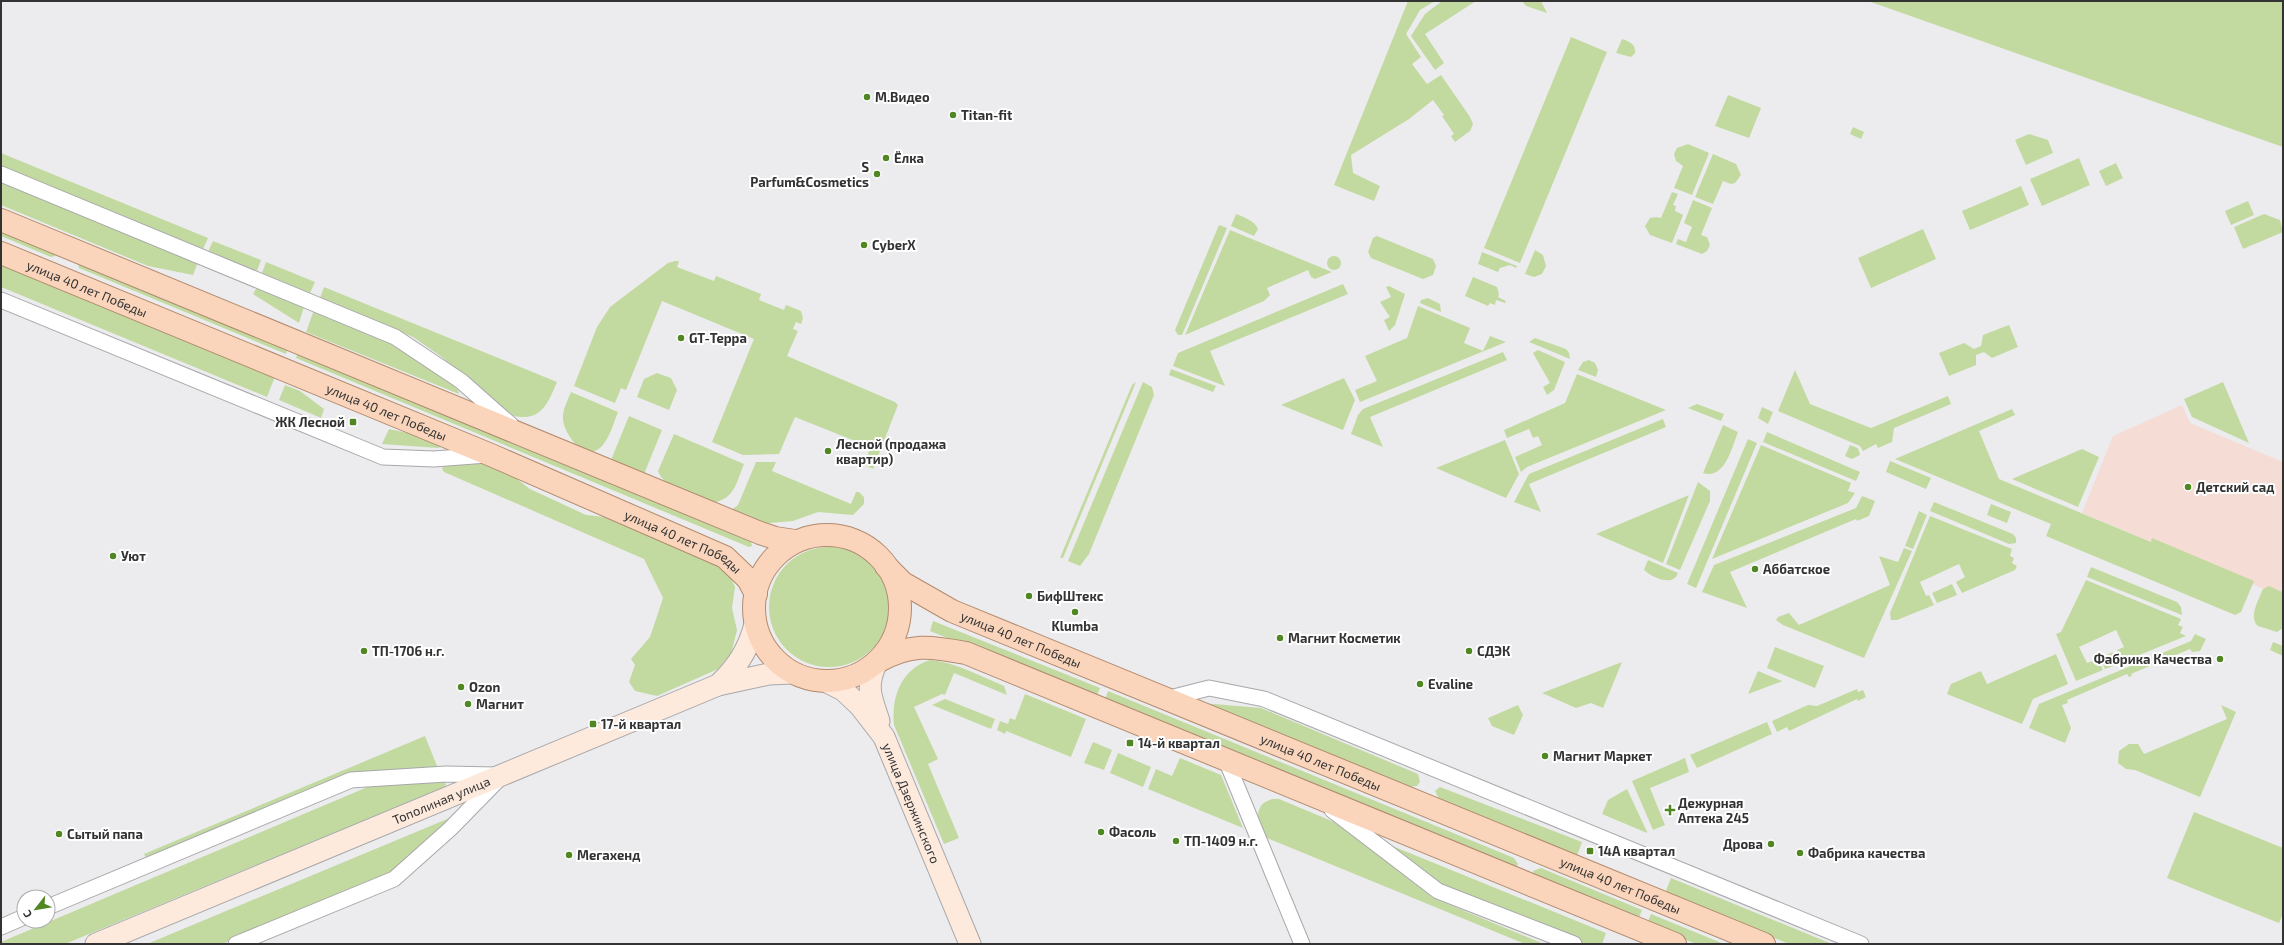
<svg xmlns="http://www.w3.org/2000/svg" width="2284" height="945" font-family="'Exo 2',sans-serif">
	<rect width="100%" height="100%" fill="#ececef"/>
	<path fill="#f5dcd4" d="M 2182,405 L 2190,423 L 2283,462 L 2283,597 L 2082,513 L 2113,436 Z"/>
	<g fill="#c2daa0">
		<path d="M 1408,1 L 1435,1 L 1420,10 L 1406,34 L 1421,57 L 1412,64 L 1427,84 L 1441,75 L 1470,117 L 1473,124 L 1470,131 L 1455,142 L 1451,136 L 1454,134 L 1442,116 L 1444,115 L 1433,100 L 1409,119 L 1351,155 L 1353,173 L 1380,186 L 1374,201 L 1334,185 Z"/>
		<path d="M 1442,1 L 1476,1 L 1425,34 L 1444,63 L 1435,70 L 1411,36 L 1425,14 Z"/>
		<path d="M 1522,1 L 1541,1 L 1547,13 L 1526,6 Z"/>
		<path d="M 1868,1 L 2283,1 L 2283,147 Z"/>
		<path d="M 1571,37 L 1607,52 L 1520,263 L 1484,248 Z"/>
		<path d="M 1622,39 C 1630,42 1636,44 1635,53 L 1631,57 L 1616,53 Z"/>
		<path d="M 1728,95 L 1761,108 L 1749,138 L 1715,126 Z"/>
		<path d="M 1853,127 L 1864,132 L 1861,139 L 1850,134 Z"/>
		<path d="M 2029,134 L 2048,140 L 2053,153 L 2026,165 L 2015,140 Z"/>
		<path d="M 1688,144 L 1709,153 L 1692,195 L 1674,188 L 1683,166 L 1676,161 L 1674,154 L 1677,148 Z"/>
		<path d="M 1,153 L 208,238 L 203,249 L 1,166 Z"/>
		<path d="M 1713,154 L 1736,164 L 1741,175 L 1735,183 L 1731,184 L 1723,181 L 1713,204 L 1695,197 Z"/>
		<path d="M 2079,158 L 2090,185 L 2042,206 L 2030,179 Z"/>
		<path d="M 2116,163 L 2123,178 L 2106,186 L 2099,171 Z"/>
		<path d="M 1,182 L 198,262 L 193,275 L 148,266 L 1,205 Z"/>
		<path d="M 2021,186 L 2029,205 L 1970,230 L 1962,211 Z"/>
		<path d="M 1672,192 L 1678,194 L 1673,205 L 1676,206 L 1675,211 L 1683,215 L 1672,243 L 1650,235 L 1645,226 L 1650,218 L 1656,217 L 1661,218 Z"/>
		<path d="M 1693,200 L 1712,208 L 1701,235 L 1707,237 L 1710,245 L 1707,251 L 1702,254 L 1676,244 L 1678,239 L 1686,242 L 1692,227 L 1684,223 Z"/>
		<path d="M 2248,201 L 2254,215 L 2231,225 L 2225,211 Z"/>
		<path d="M 1236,214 C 1244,217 1255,221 1258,229 L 1254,236 L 1231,226 Z"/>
		<path d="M 2264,214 L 2280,220 L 2283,232 L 2243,249 L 2234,227 Z"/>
		<path d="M 1219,225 L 1227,228 L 1182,335 L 1178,335 L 1175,330 Z"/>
		<path d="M 1923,229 L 1936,259 L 1871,288 L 1858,258 Z"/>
		<path d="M 1,230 L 55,254 L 55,256 L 51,257 L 1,236 Z"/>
		<path d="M 1230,230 L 1332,272 L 1315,279 L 1311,277 L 1308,270 L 1267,288 L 1270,295 L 1264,301 L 1185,335 Z"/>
		<path d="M 1377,236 L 1433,259 L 1436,266 L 1433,275 L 1423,279 L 1371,258 L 1368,252 L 1373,238 Z"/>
		<path d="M 213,241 L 261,260 L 257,271 L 208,252 Z"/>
		<path d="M 1535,250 L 1543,255 L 1546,266 L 1542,274 L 1534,277 L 1525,274 Z"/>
		<path d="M 1482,252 L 1517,266 L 1516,268 L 1510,265 L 1500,268 L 1498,272 L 1478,264 Z"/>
		<circle cx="1334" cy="263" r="7"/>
		<path d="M 1,261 L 276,374 L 267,397 L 1,287 Z"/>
		<path d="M 675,261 L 679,261 L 677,267 L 714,281 L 716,276 L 761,294 L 759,300 L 784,310 L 786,305 L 801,311 L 803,318 L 801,324 L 796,322 L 793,329 L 798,331 L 787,356 L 895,402 L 898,405 L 873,469 L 865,465 L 870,447 L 795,417 L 779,454 L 743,455 L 712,442 L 754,339 L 662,301 L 626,390 L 621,388 L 615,403 L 574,386 L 597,327 L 610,307 L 668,263 Z"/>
		<path d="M 266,262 L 315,282 L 310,293 L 262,273 Z"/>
		<path d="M 78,264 L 288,347 L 286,354 L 79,268 Z"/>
		<path d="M 1473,277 L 1497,287 L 1499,294 L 1498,297 L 1506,301 L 1505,303 L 1496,300 L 1495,305 L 1490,303 L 1488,306 L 1465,296 Z"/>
		<path d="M 1343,284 L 1348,294 L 1210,351 L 1225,386 L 1173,366 L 1178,353 Z"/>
		<path d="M 1389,286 L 1405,294 L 1395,325 L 1389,331 L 1384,320 L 1390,317 L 1380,302 L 1391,297 L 1386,287 Z"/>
		<path d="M 257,287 L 304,307 L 299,323 L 253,294 Z"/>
		<path d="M 324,287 L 557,382 C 548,403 541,422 514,416 L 439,355 L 413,337 L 320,298 Z"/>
		<path d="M 1428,298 L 1440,304 L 1441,312 L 1420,303 L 1421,300 Z"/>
		<path d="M 1418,306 L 1470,328 L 1464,343 L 1483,351 L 1490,336 L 1506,342 L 1360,402 L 1355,390 L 1377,381 L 1365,356 L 1407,338 Z"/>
		<path d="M 314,310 L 392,343 L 453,385 L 458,390 L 459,394 L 306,332 Z"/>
		<path d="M 2009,325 L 2018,347 L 1992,358 L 1984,352 L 1976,355 L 1976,365 L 1949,376 L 1939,353 L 1964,343 L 1974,349 L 1981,346 L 1983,335 Z"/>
		<path d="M 1535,338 L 1566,349 L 1569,353 L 1570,359 L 1529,342 Z"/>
		<path d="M 1538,350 L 1565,362 L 1554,390 L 1547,395 L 1543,387 L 1550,383 L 1533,353 Z"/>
		<path d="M 298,352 L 751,542 L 752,546 L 749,547 L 296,358 Z"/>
		<path d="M 1503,352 L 1507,360 L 1370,417 L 1383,447 L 1351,434 L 1358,415 L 1363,409 Z"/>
		<path d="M 1589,360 L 1595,363 L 1598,370 L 1596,377 L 1578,370 L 1583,362 Z"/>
		<path d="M 1171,369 L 1216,386 L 1213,392 L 1169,375 Z"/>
		<path d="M 1795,370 L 1810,404 L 1871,428 L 1948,396 L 1951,404 L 1894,428 L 1892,442 L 1878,448 L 1876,444 L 1863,451 L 1860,446 L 1778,411 Z"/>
		<path d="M 657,373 L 671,378 L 677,390 L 669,410 L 637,397 L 644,379 Z"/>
		<path d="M 1577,374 L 1666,410 L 1527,467 L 1521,472 L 1515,457 L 1542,445 L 1538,436 L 1533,438 L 1529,429 L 1507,438 L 1504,430 L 1565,403 Z"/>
		<path d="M 1344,378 L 1355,400 L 1343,430 L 1281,405 Z"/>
		<path d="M 1136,382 L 1063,558 L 1060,558 L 1132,385 Z"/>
		<path d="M 1143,382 L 1152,387 L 1154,395 L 1089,554 L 1080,566 L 1068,561 Z"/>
		<path d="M 2223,382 L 2249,443 L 2192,417 L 2184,399 Z"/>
		<path d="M 285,385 L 300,391 L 324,409 L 321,418 L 279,400 Z"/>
		<path d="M 571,392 L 618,412 C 614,422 610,437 602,446 C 586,464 564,435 563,419 C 562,410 568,400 571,392 Z"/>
		<path d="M 1697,404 L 1724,414 L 1721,421 L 1688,408 Z"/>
		<path d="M 1762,407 L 1773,412 L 1768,424 L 1758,418 Z"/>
		<path d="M 2012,409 L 2015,415 L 1979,431 L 1999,479 L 2151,542 L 2152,538 L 2254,581 L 2241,612 L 2235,615 L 2046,536 L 2051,524 L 1895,459 Z"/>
		<path d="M 629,416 L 662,430 L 644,474 L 611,460 Z"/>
		<path d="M 1663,419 L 1666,427 L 1529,484 L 1541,512 L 1514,502 L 1529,474 Z"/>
		<path d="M 1723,425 L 1738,432 C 1732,447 1725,480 1703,473 Z"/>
		<path d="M 389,429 L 426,437 L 442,446 L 438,448 L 382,444 Z"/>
		<path d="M 1767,432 L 1860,472 L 1856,481 L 1763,442 Z"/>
		<path d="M 674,434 L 744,464 C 736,483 735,499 712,503 C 696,496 664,489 658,471 Z"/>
		<path d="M 1748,439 L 1757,443 L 1696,588 L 1687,584 Z"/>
		<path d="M 1505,440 L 1519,474 L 1506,498 L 1436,468 Z"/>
		<path d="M 1761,445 L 1851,483 L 1848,491 L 1855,493 L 1848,503 L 1712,559 Z"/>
		<path d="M 1850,445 L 1858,448 L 1860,455 L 1852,459 L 1845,456 Z"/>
		<path d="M 2082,449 L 2099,457 L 2078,507 L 2012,479 Z"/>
		<path d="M 480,459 L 506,471 L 530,489 L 586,515 L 623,519 L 712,557 L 731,578 L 735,587 L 732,608 L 737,630 L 731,654 L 718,669 L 657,696 L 635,691 L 629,682 L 635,665 L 631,659 L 650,637 L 663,598 L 644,559 L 444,472 L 442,469 L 444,465 Z"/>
		<path d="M 1890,461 L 1931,478 L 1926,489 L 1886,472 Z"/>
		<path d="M 756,462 L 776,462 L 772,471 L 851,504 L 856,492 L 859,492 L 864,497 L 864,504 L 853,515 L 818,512 L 793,521 L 769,523 L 753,520 L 730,511 L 738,505 Z"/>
		<path d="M 1698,482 L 1710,491 L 1710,501 L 1680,570 L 1666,564 Z"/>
		<path d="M 1689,495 L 1663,563 L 1596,534 Z"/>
		<path d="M 1862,496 L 1875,501 L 1869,516 L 1857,521 L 1856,519 L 1730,572 L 1747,608 L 1702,592 L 1714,565 L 1856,508 Z"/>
		<path d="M 1934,502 L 2013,534 L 2016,538 L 2016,543 L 2009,544 L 1930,511 Z"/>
		<path d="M 1991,504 L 2011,512 L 2007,523 L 1987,515 Z"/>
		<path d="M 1919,511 L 1927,515 L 1913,549 L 1905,546 Z"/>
		<path d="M 1930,516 L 2012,549 L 2010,556 L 2014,558 L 2012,563 L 2017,566 L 2015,570 L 1962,593 L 1956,582 L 1965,577 L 1959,564 L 1920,582 L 1926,596 L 1929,595 L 1934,605 L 1897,620 L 1891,620 L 1890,613 Z"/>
		<circle cx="829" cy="607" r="60"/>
		<path d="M 1904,548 L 1912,551 L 1864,658 L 1783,625 L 1776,620 L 1778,617 L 1789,613 L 1799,625 L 1890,585 L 1879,556 L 1898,562 Z"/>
		<path d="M 1648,560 L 1678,573 C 1673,587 1653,578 1644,570 Z"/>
		<path d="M 2091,567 L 2177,602 L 2181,607 L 2182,615 L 2087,577 Z"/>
		<path d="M 2086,580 L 2181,619 L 2178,625 L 2183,627 L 2180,633 L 2186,636 L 2122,662 L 2117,650 L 2124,647 L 2116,630 L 2079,647 L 2087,663 L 2098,659 L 2103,670 L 2076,681 L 2056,634 L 2061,632 Z"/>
		<path d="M 1952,584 L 1957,595 L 1937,603 L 1932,593 Z"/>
		<path d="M 2269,586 L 2282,592 L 2283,589 L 2283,628 L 2277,632 L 2258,626 C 2248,617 2259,599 2263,589 Z"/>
		<path d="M 933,621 L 1100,688 L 1096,698 L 930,631 Z"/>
		<path d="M 2195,634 L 2206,639 L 2200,651 L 2192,652 L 2190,649 L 2131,674 L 2132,676 L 2129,677 L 2127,674 L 2067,700 L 2068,703 L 2062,705 L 2071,728 L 2065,743 L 2029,728 L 2039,704 L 2191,641 Z"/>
		<path d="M 2273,642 L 2283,646 L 2283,656 L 2270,650 Z"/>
		<path d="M 1775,647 L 1824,666 L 1815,688 L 1767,668 Z"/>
		<path d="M 2113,652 L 2119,664 L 2105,669 L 2100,658 Z"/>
		<path d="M 2056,654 L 2068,684 L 2033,699 L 2022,724 L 1947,694 L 1951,684 L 1981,671 L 1987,684 Z"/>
		<path d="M 930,660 C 955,662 980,676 1004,686 L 1007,695 L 954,673 L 945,695 L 942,694 L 914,707 L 938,759 L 928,764 L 959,838 L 944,844 L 894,725 C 891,698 901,669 930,660 Z"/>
		<path d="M 1622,662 L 1603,708 L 1591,703 L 1576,708 L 1542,693 Z"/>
		<path d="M 1758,671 L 1782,681 L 1783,681 L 1748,694 Z"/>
		<path d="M 1857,689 L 1858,692 L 1863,690 L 1866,697 L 1858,701 L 1857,699 L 1789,731 L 1787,727 L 1777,732 L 1772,721 L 1808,705 L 1817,706 Z"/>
		<path d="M 1108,691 L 1514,858 L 1518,864 L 1516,867 L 1511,867 L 1105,700 Z"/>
		<path d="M 1025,694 L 1086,719 L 1071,757 L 1006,731 L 1005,734 L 997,730 L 1000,721 L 1008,724 L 1010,718 L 1015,720 Z"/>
		<path d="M 945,699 L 995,719 L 991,729 L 932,705 Z"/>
		<path d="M 1202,703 L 1261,708 L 1418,774 L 1420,782 L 1417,786 L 1409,787 Z"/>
		<path d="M 1518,705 L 1523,715 L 1514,735 L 1492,726 L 1488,718 Z"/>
		<path d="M 2221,705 L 2236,712 L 2200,797 L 2135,770 L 2126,769 L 2118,763 L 2119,751 L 2129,744 L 2138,744 L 2144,754 L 2227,719 Z"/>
		<path d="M 1767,722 L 1772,734 L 1697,768 L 1690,755 Z"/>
		<path d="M 425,736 L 437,766 L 435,768 L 365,772 L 146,858 L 144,854 Z"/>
		<path d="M 1093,742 L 1112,750 L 1104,770 L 1084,763 Z"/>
		<path d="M 1118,753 L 1151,767 L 1143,787 L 1110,773 Z"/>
		<path d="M 1180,758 L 1221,775 L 1243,828 L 1148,789 L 1156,769 L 1172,776 Z"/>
		<path d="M 1685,758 L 1689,772 L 1650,788 L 1665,825 L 1653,830 L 1632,781 Z"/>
		<path d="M 443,781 L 446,784 L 445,787 L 65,944 L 1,944 L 1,942 L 370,786 Z"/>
		<path d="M 1440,787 L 1582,842 L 1577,856 L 1440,801 L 1435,791 Z"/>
		<path d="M 1627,789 L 1647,832 L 1647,833 L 1602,814 L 1608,800 Z"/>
		<path d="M 1273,799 L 1279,799 L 1339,824 L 1433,898 L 1544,944 L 1525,944 L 1262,836 C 1257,822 1253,803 1273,799 Z"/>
		<path d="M 2194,812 L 2283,848 L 2283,914 L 2279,923 L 2167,878 Z"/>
		<path d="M 452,817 L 394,873 L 222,944 L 147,944 Z"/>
		<path d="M 1385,843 L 1606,933 L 1602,944 L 1584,944 L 1440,885 Z"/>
		<path d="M 1541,868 L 1642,910 L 1638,920 L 1534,876 L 1533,871 Z"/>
		<path d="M 1671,878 L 1832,944 L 1789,944 L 1665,893 Z"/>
		<path d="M 1651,914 L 1724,944 L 1696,944 L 1647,924 Z"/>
	</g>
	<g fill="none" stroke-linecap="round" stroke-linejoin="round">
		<g stroke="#a8a8ab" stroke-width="17">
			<g id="minor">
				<path d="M 1,174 L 395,337 L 461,381 L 511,425"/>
				<path d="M 1,300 L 383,457 L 434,459 L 487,455"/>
				<path d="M 1166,699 L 1209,688 L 1264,699 L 1861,944"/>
				<path d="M 1226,760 L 1302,944"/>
				<path d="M 1332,810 L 1438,891 L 1574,944"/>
				<path d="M 48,907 L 351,780 L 446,774 L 495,775"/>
				<path d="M 1,927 L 24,917"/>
				<path d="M 236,944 L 394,879 L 450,829 L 499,779"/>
			</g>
		</g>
		<g stroke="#a8a8ab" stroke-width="23">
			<g id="secondary">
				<path d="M 877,662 C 865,686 871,697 879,721"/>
				<path id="s1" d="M 827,682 L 843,690 L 860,706 L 884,737 L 970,944"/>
				<path d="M 718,685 L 769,674 L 792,673"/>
				<path id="s2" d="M 96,944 L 718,685 C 737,668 749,649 755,624"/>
			</g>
		</g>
		<g stroke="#b28a6e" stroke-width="24">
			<g id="primary">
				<path d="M 1,220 L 760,533 L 775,538 L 795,541"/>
				<path id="s3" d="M 1,253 L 491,455 L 725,557 L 748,579 L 756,594"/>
				<circle cx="827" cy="608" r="73"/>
				<path id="s4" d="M 886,566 L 903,583 L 952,611 L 1764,944"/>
				<path d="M 877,662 C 910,643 930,646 966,653 L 1675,944"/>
			</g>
		</g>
		<use href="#minor" stroke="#fff" stroke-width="15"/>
		<use href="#secondary" stroke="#fdeadd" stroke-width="21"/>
		<use href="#primary" stroke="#fad5bb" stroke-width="22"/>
	</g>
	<g fill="#508722" stroke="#fff" stroke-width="1.5">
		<circle cx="867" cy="97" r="4"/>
		<circle cx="953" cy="115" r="4"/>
		<circle cx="886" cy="158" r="4"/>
		<circle cx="877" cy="174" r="4"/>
		<circle cx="864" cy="245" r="4"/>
		<circle cx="681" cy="338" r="4"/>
		<rect x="349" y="418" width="8" height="8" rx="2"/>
		<circle cx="828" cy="451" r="4"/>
		<circle cx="2188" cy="487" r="4"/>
		<circle cx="113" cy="556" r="4"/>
		<circle cx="1755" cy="569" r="4"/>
		<circle cx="1029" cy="596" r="4"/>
		<circle cx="1075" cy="612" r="4"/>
		<circle cx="1280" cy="638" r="4"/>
		<circle cx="364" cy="651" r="4"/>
		<circle cx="1469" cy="651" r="4"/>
		<circle cx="2220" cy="659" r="4"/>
		<circle cx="1420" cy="684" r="4"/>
		<circle cx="461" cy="687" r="4"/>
		<circle cx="468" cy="704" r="4"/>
		<rect x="589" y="720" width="8" height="8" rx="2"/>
		<rect x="1126" y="739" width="8" height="8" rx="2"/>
		<circle cx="1545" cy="756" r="4"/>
		<path d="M1668 804h4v4h4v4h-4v4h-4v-4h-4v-4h4z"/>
		<circle cx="1101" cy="832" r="4"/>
		<circle cx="59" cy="834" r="4"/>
		<circle cx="1176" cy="841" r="4"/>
		<circle cx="1771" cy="844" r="4"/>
		<rect x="1586" y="847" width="8" height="8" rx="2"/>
		<circle cx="1800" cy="853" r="4"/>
		<circle cx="569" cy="855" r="4"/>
	</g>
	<g text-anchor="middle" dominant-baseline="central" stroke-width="4" stroke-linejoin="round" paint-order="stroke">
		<g font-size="13" font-weight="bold" fill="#333334" stroke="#fff" text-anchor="start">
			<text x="875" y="97">М.Видео</text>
			<text x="961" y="115">Titan-fit</text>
			<text x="894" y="158">Ёлка</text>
			<text x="869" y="167" text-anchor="end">S<tspan x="869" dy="15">Parfum&amp;Cosmetics</tspan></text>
			<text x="872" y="245">CyberX</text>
			<text x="689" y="338">GT-Терра</text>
			<text x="345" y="422" text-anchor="end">ЖК Лесной</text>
			<text x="836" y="444">Лесной (продажа<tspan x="836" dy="15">квартир)</tspan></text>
			<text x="2196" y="487">Детский сад</text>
			<text x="121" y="556">Уют</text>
			<text x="1763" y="569">Аббатское</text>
			<text x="1037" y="596">БифШтекс</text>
			<text x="1075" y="626" text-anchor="middle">Klumba</text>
			<text x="1288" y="638">Магнит Косметик</text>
			<text x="372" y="651">ТП-1706 н.г.</text>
			<text x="1477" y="651">СДЭК</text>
			<text x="2212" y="659" text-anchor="end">Фабрика Качества</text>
			<text x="1428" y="684">Evaline</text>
			<text x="469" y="687">Ozon</text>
			<text x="476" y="704">Магнит</text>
			<text x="601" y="724">17-й квартал</text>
			<text x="1138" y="743">14-й квартал</text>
			<text x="1553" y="756">Магнит Маркет</text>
			<text x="1678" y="803">Дежурная<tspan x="1678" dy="15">Аптека 245</tspan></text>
			<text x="1109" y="832">Фасоль</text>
			<text x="67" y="834">Сытый папа</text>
			<text x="1184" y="841">ТП-1409 н.г.</text>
			<text x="1763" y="844" text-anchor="end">Дрова</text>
			<text x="1598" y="851">14А квартал</text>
			<text x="1808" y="853">Фабрика качества</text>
			<text x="577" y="855">Мегахенд</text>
		</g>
		<g font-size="13" fill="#333334" stroke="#fff">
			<text stroke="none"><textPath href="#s3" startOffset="93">улица 40 лет Победы</textPath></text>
			<text stroke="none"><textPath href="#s3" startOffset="417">улица 40 лет Победы</textPath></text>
			<text stroke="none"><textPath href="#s3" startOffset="741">улица 40 лет Победы</textPath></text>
			<text stroke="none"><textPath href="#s4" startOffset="155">улица 40 лет Победы</textPath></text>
			<text stroke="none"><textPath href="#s4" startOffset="479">улица 40 лет Победы</textPath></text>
			<text stroke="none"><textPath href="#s2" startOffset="374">Тополиная улица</textPath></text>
			<text stroke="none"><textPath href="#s1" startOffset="152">улица Дзержинского</textPath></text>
			<text stroke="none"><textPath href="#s4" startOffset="803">улица 40 лет Победы</textPath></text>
		</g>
	</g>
	<rect width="2284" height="945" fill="none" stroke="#333334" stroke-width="4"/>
	<g transform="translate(36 909) rotate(239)"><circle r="19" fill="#ffffff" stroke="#adadae"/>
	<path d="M0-3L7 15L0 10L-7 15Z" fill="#508722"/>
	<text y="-6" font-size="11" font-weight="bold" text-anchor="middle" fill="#333334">С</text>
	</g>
</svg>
